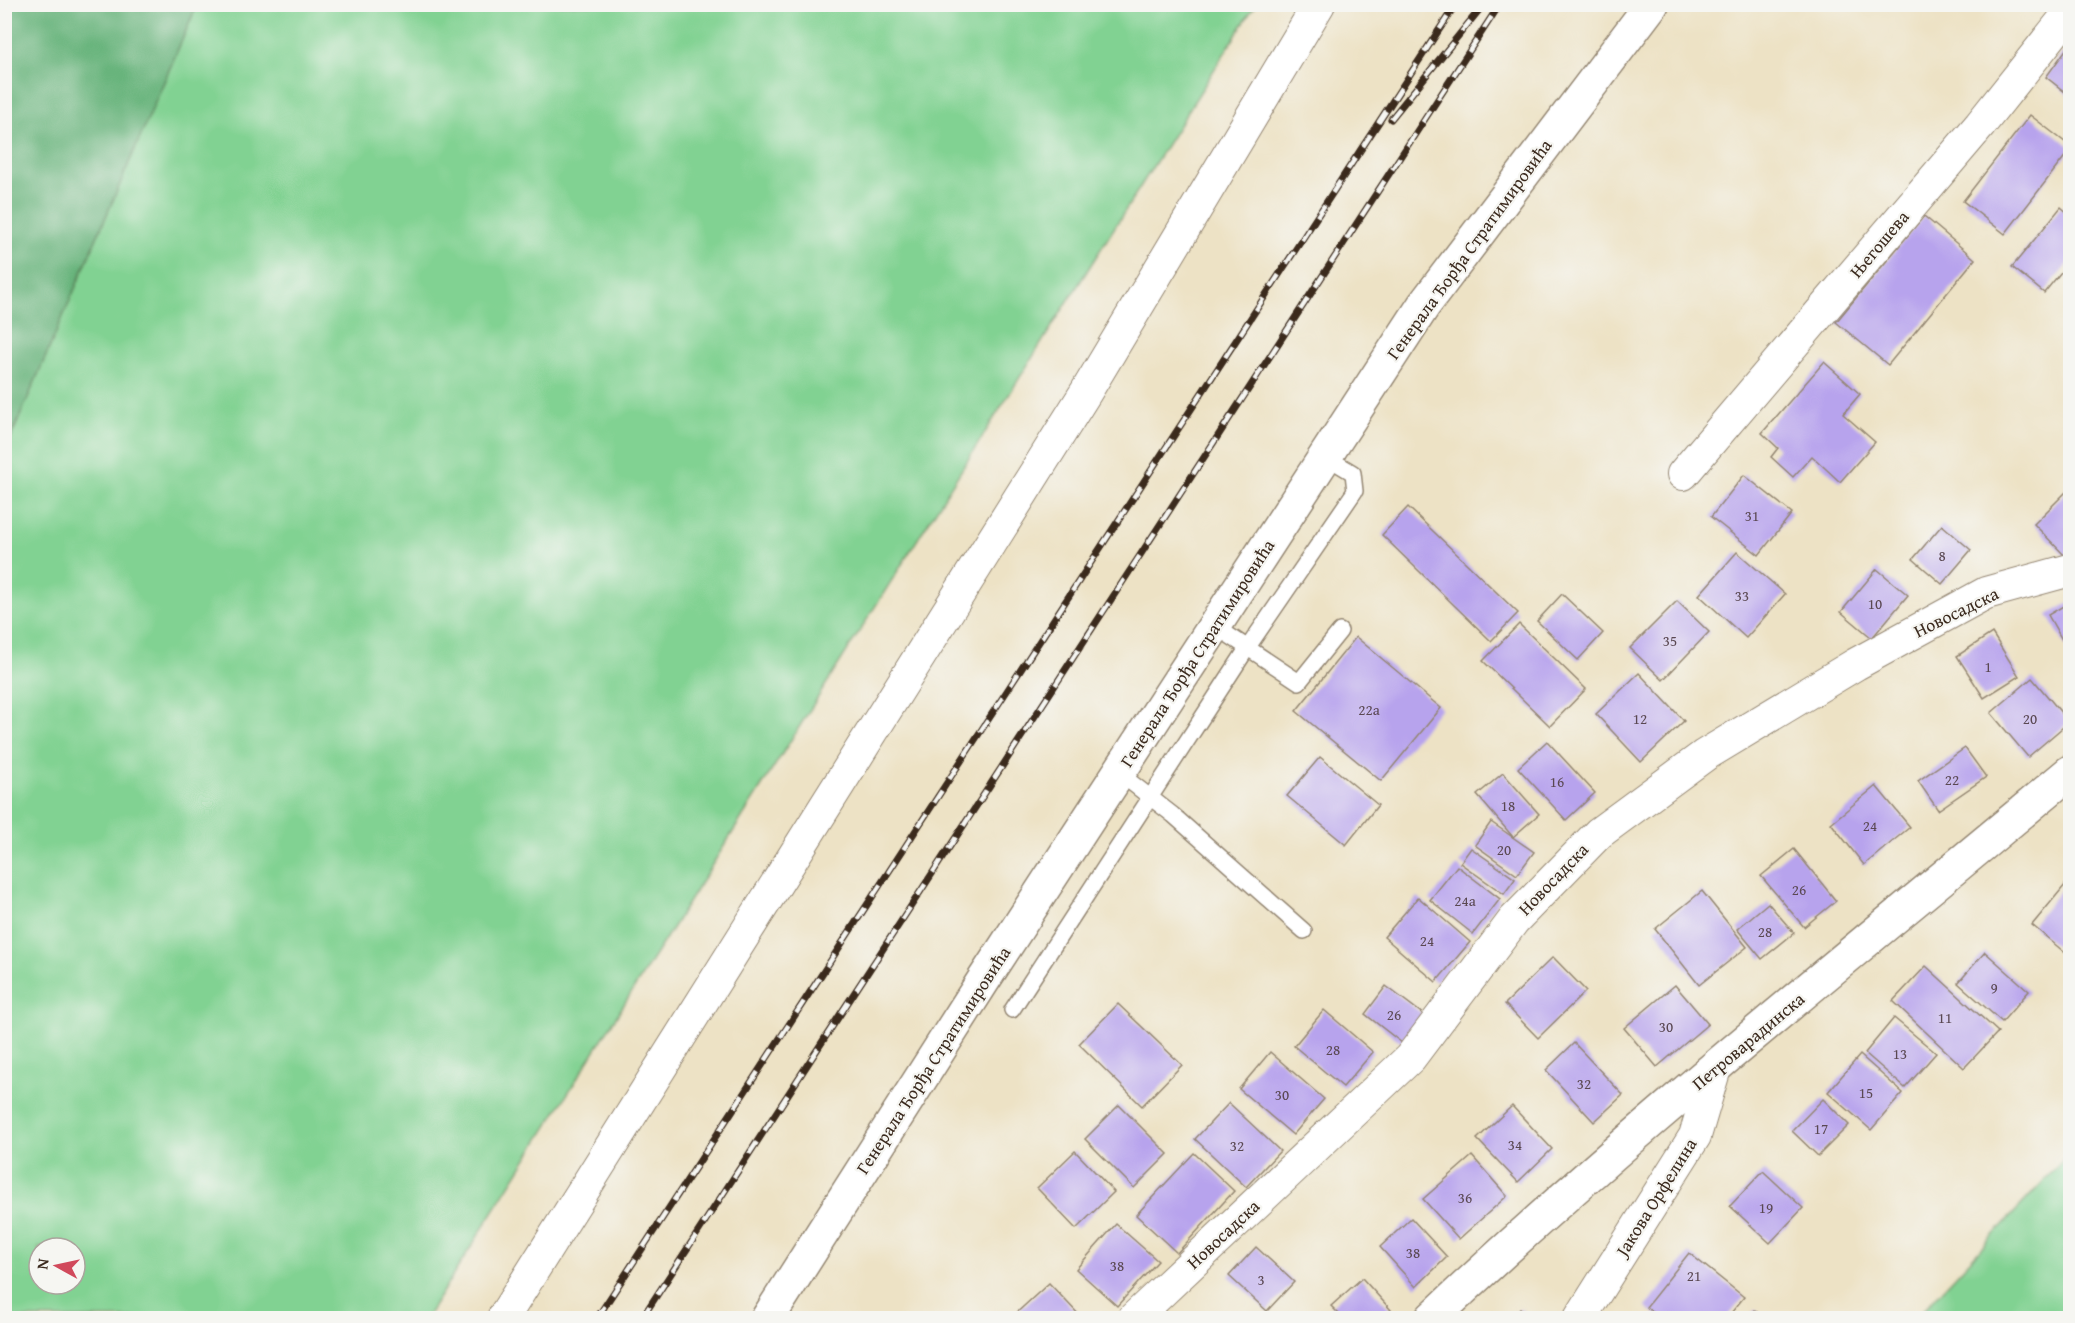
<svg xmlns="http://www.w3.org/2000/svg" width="2075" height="1323" font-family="'Gentium Book Plus',serif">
	<rect width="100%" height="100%" fill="#f6f6f2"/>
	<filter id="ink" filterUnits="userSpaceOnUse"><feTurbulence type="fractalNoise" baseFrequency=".0167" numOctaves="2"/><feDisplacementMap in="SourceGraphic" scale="12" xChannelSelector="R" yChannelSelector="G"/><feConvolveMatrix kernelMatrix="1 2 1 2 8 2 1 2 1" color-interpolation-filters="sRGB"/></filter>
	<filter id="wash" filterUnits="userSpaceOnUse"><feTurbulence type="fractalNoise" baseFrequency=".008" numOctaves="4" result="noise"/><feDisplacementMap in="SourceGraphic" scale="24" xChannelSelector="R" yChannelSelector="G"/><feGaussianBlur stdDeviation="1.35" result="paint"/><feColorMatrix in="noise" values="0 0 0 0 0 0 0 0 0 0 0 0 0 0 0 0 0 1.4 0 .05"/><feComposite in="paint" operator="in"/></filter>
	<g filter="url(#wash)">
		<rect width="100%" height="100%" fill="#ede2c5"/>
		<g fill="#81d292" stroke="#5e7e58" stroke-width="1.5" fill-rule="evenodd">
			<path d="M 197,5 L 1255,5 L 426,1318 L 5,1318 L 5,451 ZM 39,1248 L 75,1248 L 75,1284 L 39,1284 Z"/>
			<path d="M 2070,1153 L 2070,1318 L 1916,1318 Z"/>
		</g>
		<path fill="#68b47c" stroke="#526f4d" stroke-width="1.5" d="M 5,4 L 197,5 L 5,451 L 4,5 Z"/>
		<g id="blocks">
			<g fill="#b7a3ed">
				<path d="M 2070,44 L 2070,96 L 2046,77 Z"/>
				<path d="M 2030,115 L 2070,146 L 2070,150 L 2005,234 L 1963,201 Z"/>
				<path d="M 2061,207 L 2070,215 L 2070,261 L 2044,293 L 2012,267 Z"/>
				<path d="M 1924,216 L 1975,259 L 1888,365 L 1836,322 Z"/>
				<path d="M 1824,362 L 1860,394 L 1843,414 L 1875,442 L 1840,482 L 1812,456 L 1793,477 L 1771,457 L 1778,448 L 1762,433 Z"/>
				<path d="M 1744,475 L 1792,513 L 1759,555 L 1711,517 Z"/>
				<path d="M 2070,488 L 2070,555 L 2067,558 L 2034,524 Z"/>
				<path d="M 1408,507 L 1518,613 L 1491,641 L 1382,535 Z"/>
				<path d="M 1942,525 L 1971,550 L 1942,584 L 1913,559 Z"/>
				<path d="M 1737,552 L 1785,594 L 1746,638 L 1699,595 Z"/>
				<path d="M 1877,569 L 1908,595 L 1872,638 L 1841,612 Z"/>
				<path d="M 1562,594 L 1603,633 L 1578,660 L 1537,621 Z"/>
				<path d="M 1677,601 L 1709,632 L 1663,680 L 1630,648 Z"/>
				<path d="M 2070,602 L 2070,651 L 2069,652 L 2048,615 Z"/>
				<path d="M 1519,624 L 1586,689 L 1550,726 L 1483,661 Z"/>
				<path d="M 1992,633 L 2019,676 L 1984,698 L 1957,656 Z"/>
				<path d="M 1356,637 L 1441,708 L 1381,781 L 1296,711 Z"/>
				<path d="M 1639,673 L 1684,721 L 1641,762 L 1596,714 Z"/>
				<path d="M 2032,678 L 2069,722 L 2028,757 L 1991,713 Z"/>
				<path d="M 1547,741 L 1595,793 L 1566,820 L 1518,768 Z"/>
				<path d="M 1965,748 L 1986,777 L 1938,810 L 1918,781 Z"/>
				<path d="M 1320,757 L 1378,805 L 1346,845 L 1287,796 Z"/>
				<path d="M 1503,773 L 1539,814 L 1513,837 L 1477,795 Z"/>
				<path d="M 1876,786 L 1910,827 L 1864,865 L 1831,823 Z"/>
				<path d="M 1491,822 L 1534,852 L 1517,875 L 1475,845 Z"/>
				<path d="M 1471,848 L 1515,879 L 1504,894 L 1460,863 Z"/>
				<path d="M 1794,849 L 1836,901 L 1804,927 L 1761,876 Z"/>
				<path d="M 1457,866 L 1500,899 L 1473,934 L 1430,900 Z"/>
				<path d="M 2065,885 L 2070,890 L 2070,957 L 2032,925 Z"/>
				<path d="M 1702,891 L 1747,947 L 1699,985 L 1655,929 Z"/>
				<path d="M 1418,897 L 1470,942 L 1436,982 L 1384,937 Z"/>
				<path d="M 1768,903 L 1794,933 L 1762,959 L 1737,929 Z"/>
				<path d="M 1985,952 L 2029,991 L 2002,1022 L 1958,983 Z"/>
				<path d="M 1553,957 L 1586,991 L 1538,1038 L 1505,1004 Z"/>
				<path d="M 1926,966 L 1998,1032 L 1964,1068 L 1893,1001 Z"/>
				<path d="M 1675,985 L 1708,1024 L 1657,1067 L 1624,1028 Z"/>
				<path d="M 1386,986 L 1424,1015 L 1402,1043 L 1365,1014 Z"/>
				<path d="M 1118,1004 L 1182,1065 L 1142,1106 L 1079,1044 Z"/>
				<path d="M 1324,1010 L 1373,1052 L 1343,1087 L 1294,1046 Z"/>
				<path d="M 1894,1018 L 1936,1053 L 1905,1088 L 1865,1053 Z"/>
				<path d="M 1574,1043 L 1623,1095 L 1594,1122 L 1546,1070 Z"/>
				<path d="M 1270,1052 L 1324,1099 L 1293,1135 L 1239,1089 Z"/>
				<path d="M 1860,1055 L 1903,1093 L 1871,1130 L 1828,1092 Z"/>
				<path d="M 1823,1099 L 1849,1125 L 1818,1156 L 1792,1131 Z"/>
				<path d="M 1229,1103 L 1280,1151 L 1246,1187 L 1195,1139 Z"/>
				<path d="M 1119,1105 L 1168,1154 L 1134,1188 L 1085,1139 Z"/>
				<path d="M 1512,1106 L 1552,1149 L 1518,1182 L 1477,1139 Z"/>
				<path d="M 1075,1151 L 1114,1192 L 1076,1229 L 1037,1188 Z"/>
				<path d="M 1194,1153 L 1234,1191 L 1177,1253 L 1136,1215 Z"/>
				<path d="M 1472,1156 L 1507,1196 L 1459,1239 L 1423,1199 Z"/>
				<path d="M 1763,1171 L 1803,1208 L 1770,1243 L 1730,1206 Z"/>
				<path d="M 1411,1218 L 1447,1257 L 1416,1287 L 1380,1247 Z"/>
				<path d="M 1116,1224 L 1158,1261 L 1117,1306 L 1076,1269 Z"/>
				<path d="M 1256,1247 L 1294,1282 L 1267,1311 L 1229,1276 Z"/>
				<path d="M 1689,1253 L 1744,1297 L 1727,1318 L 1661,1318 L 1646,1307 Z"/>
				<path d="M 1362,1278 L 1391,1310 L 1382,1318 L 1343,1318 L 1331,1306 Z"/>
				<path d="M 1049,1283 L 1082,1318 L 1011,1318 Z"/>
				<path d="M 1520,1309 L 1531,1318 L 1512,1318 Z"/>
				<path d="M 1755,1310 L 1764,1318 L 1748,1318 Z"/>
			</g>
		</g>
	</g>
	<g filter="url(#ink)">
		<use href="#blocks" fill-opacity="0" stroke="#948672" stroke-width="1.5"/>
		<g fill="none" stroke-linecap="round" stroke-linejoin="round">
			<g stroke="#948672" stroke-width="18">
				<g id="service">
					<path d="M 1215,626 L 1299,682 L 1340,631"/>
					<path d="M 1119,773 L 1173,815 L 1304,931"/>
					<path d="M 1012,1010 L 1248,647 L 1355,491 L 1353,473 L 1325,456"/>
				</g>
			</g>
			<g stroke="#948672" stroke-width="34">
				<g id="minor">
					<path d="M 1683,474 L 1980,125 L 2070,12"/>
					<path d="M 503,1318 L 1086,392 L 1319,4"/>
					<path d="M 1134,1318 L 1410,1058 L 1514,920 L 1599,833 L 1705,755 L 1856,664 L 1986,593 L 2070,570"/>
					<path d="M 1580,1318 L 1695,1136 L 1715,1068"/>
				</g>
			</g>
			<g stroke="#948672" stroke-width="36">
				<path id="tertiary" d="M 1432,1318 C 1635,1126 1856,951 2070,772"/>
			</g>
			<g stroke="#948672" stroke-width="36">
				<path id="secondary" d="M 768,1318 L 983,981 L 1424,305 L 1652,4"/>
			</g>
			<use href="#service" stroke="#fff" stroke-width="15"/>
			<use href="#minor" stroke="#fff" stroke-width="32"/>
			<use href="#tertiary" stroke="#fff" stroke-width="33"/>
			<use href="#secondary" stroke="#fff" stroke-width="33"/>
			<g stroke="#3b2a1e" stroke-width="7">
				<g id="rail">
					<path d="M 1391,119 L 1484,4"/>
					<path d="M 597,1318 L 1456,4"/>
					<path d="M 642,1318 L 1500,4"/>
				</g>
			</g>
			<use href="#rail" stroke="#f6f6f2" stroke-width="4.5" stroke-dasharray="14" stroke-linecap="butt"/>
		</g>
	</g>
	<g text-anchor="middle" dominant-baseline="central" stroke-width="4.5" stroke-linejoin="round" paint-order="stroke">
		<g font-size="15" fill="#5a4852">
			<text x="1752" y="515">31</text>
			<text x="1942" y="555">8</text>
			<text x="1742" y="595">33</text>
			<text x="1875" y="603">10</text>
			<text x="1670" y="640">35</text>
			<text x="1988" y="666">1</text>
			<text x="1369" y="709">22a</text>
			<text x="1640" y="718">12</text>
			<text x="2030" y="718">20</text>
			<text x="1952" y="779">22</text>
			<text x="1557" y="781">16</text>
			<text x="1508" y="805">18</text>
			<text x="1870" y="825">24</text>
			<text x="1504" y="849">20</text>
			<text x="1799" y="889">26</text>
			<text x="1465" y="900">24a</text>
			<text x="1765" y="931">28</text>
			<text x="1427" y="940">24</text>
			<text x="1994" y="987">9</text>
			<text x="1394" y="1014">26</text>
			<text x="1945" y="1017">11</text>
			<text x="1666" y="1026">30</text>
			<text x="1333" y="1049">28</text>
			<text x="1900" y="1053">13</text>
			<text x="1584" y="1083">32</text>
			<text x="1866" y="1092">15</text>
			<text x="1282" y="1094">30</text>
			<text x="1821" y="1128">17</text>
			<text x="1515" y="1144">34</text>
			<text x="1237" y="1145">32</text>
			<text x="1465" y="1197">36</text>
			<text x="1766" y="1207">19</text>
			<text x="1413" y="1252">38</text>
			<text x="1117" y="1265">38</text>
			<text x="1694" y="1275">21</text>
			<text x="1261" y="1279">3</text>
		</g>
		<g font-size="18" fill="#3b2a1e" stroke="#f6f6f2">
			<text transform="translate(1879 244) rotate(-50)">Његошева</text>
			<text transform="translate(1469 249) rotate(-54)">Генерала Ђорђа Стратимировића</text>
			<text transform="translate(1956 612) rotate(-26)">Новосадска</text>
			<text transform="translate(1197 653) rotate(-57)">Генерала Ђорђа Стратимировића</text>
			<text transform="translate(1553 879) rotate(-46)">Новосадска</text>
			<text transform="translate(1748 1041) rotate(-40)">Петроварадинска</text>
			<text transform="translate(933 1060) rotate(-57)">Генерала Ђорђа Стратимировића</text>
			<text transform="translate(1656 1197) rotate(-58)">Јакова Орфелина</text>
			<text transform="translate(1223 1234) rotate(-43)">Новосадска</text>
		</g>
	</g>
	<rect width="2075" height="1323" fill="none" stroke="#f6f6f2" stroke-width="24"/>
	<g transform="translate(57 1266) rotate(278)"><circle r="28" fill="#f6f6f2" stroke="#aba49d" stroke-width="1.5"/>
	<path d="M0-4.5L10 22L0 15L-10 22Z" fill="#d1495b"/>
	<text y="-9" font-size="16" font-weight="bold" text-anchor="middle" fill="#3b2a1e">N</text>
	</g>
</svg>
